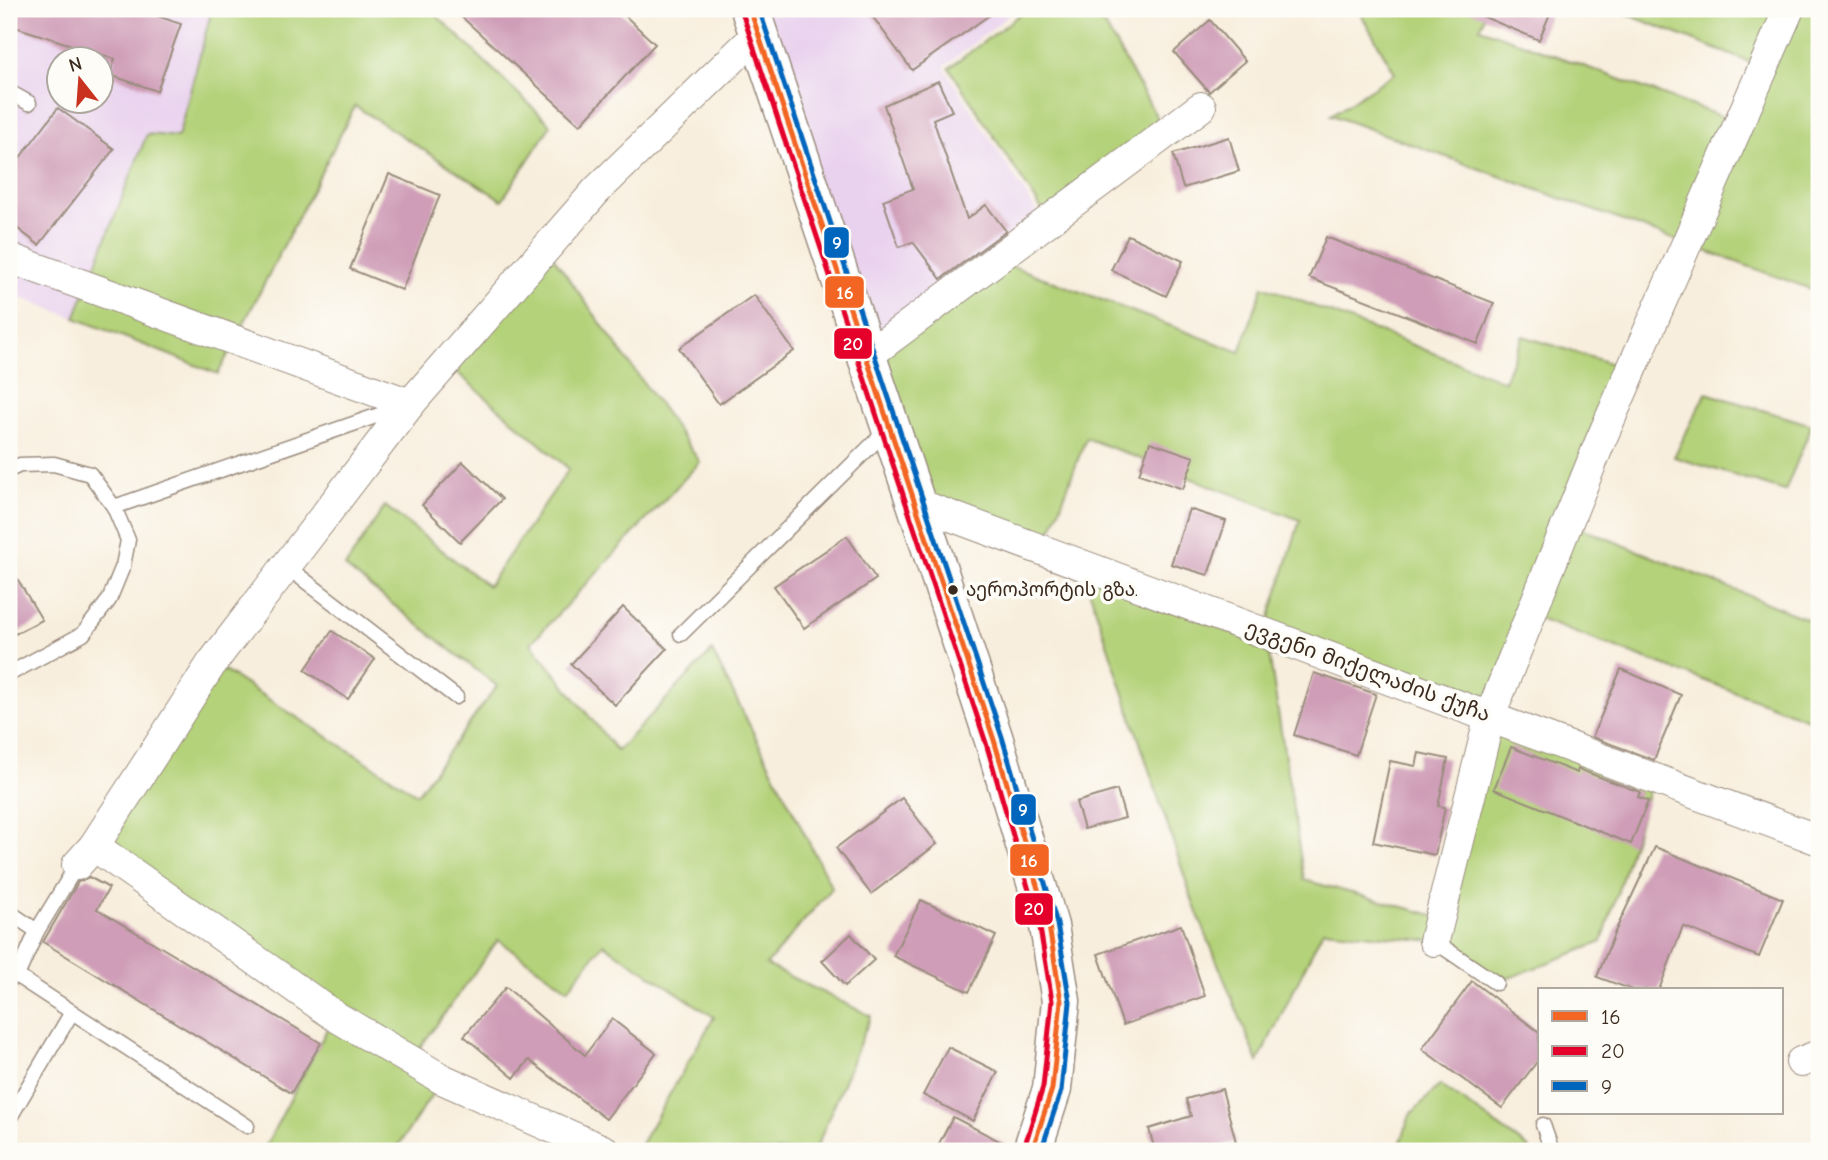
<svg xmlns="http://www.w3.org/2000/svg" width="1828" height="1160" font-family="'Comic Neue','Noto Sans Georgian',sans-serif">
	<rect width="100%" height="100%" fill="#fdfcf7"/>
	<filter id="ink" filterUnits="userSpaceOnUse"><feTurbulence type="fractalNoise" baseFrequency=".0143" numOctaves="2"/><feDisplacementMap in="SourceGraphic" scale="14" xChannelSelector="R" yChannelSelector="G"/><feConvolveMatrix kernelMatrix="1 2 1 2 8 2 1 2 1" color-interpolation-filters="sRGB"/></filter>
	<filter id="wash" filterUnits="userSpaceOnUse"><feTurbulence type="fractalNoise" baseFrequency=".00686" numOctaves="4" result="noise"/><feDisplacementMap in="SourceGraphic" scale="28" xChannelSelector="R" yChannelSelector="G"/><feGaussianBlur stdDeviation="1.57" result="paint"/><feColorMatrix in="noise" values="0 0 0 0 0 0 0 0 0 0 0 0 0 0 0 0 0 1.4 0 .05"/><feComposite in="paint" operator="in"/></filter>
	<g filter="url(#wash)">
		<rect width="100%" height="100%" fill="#f8eedd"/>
		<g fill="#e9d2ee" fill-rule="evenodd">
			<path d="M 9,9 L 212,9 L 178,138 L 147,134 L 75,318 L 9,293 ZM 60,60 L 102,60 L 102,102 L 60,102 Z"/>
			<path d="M 758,9 L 1017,9 L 944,67 L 1043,221 L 871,349 Z"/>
		</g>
		<g fill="#b4d279" stroke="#787e4c" stroke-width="2" fill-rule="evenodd">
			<path d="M 212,9 L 430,9 L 551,125 L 502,200 L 355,106 L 218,374 L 75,318 L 147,134 L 178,137 Z"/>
			<path d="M 1027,9 L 1080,9 L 1106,27 L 1163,128 L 1046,216 L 949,68 Z"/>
			<path d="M 1358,9 L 1487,9 L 1480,28 L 1739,123 L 1762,67 L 1613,9 L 1805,9 L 1819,15 L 1819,292 L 1331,115 L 1395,73 Z"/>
			<path d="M 547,248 L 700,462 L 531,643 L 617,751 L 712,651 L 832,888 L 766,965 L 871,1016 L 815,1151 L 637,1151 L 714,1017 L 603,944 L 568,989 L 498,940 L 411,1060 L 442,1079 L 395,1151 L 263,1151 L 334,1016 L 94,846 L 212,663 L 417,794 L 497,686 L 345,567 L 385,506 L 488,586 L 569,469 L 446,363 Z"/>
			<path d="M 996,260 L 1240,352 L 1263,286 L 1504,381 L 1523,336 L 1635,371 L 1571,524 L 1819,624 L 1819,723 L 1533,617 L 1490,717 L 1653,778 L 1602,942 L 1496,983 L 1434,941 L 1323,930 L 1258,1062 L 1194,905 L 1081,565 L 1265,633 L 1300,520 L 1086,438 L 1044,551 L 916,503 L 867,356 ZM 1266,634 L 1490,717 L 1440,917 L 1304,880 Z"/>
			<path d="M 1706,393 L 1812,425 L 1785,491 L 1674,457 Z"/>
			<path d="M 1440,1085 L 1529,1148 L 1530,1151 L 1398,1151 L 1410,1115 Z"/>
		</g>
		<g id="blocks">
			<g fill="#cf9db7">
				<path d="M 9,9 L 137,9 L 181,24 L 157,91 L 110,75 L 115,59 L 9,25 Z"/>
				<path d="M 453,9 L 618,9 L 655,44 L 580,125 Z"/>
				<path d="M 867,9 L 998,9 L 912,70 Z"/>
				<path d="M 1465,9 L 1552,9 L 1539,40 Z"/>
				<path d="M 1210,20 L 1245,61 L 1209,92 L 1174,52 Z"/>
				<path d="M 938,81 L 952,111 L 933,119 L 967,219 L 986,205 L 1006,231 L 941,279 L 913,242 L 899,247 L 883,200 L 913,189 L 884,105 Z"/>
				<path d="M 58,108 L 114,149 L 39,245 L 9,222 L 9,172 Z"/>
				<path d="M 1229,137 L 1239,171 L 1183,188 L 1173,154 Z"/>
				<path d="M 389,174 L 440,195 L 402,290 L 350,269 Z"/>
				<path d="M 1128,235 L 1183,261 L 1166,296 L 1111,270 Z"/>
				<path d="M 1326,237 L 1494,303 L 1478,344 L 1309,278 Z"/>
				<path d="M 754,295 L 794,351 L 719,404 L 679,348 Z"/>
				<path d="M 1150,442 L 1194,457 L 1183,489 L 1139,474 Z"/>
				<path d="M 463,462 L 502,499 L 460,542 L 422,505 Z"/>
				<path d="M 1189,509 L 1226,521 L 1208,575 L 1171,564 Z"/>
				<path d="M 847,536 L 876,579 L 804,628 L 774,586 Z"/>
				<path d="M 9,565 L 42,620 L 9,637 Z"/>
				<path d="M 623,607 L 667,649 L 615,705 L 571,664 Z"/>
				<path d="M 332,631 L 375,659 L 348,699 L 305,670 Z"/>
				<path d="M 1621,669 L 1681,695 L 1654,760 L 1592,737 Z"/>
				<path d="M 1314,673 L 1376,694 L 1356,755 L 1294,735 Z"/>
				<path d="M 1511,747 L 1577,773 L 1578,769 L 1640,792 L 1638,797 L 1648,801 L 1631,844 L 1494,789 Z"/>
				<path d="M 1419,753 L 1448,759 L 1438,806 L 1445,807 L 1435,855 L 1373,842 L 1390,761 L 1416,766 Z"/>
				<path d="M 1117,790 L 1125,818 L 1084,829 L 1076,802 Z"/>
				<path d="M 902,798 L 937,844 L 871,894 L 836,848 Z"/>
				<path d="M 1655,847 L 1783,899 L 1759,957 L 1683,926 L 1659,990 L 1633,990 L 1597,977 L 1614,934 Z"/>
				<path d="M 89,877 L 109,888 L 97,909 L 321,1043 L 291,1093 L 43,942 L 78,882 Z"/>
				<path d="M 921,900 L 996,936 L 969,992 L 893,956 Z"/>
				<path d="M 1181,925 L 1205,996 L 1123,1025 L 1098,954 Z"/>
				<path d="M 851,934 L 874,960 L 845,986 L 822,961 Z"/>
				<path d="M 1472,981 L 1539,1032 L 1539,1059 L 1502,1108 L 1422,1049 Z"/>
				<path d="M 506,987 L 585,1055 L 612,1019 L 656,1053 L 606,1119 L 529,1060 L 514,1078 L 464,1036 Z"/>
				<path d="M 948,1047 L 998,1072 L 973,1121 L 923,1095 Z"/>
				<path d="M 1222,1089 L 1236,1142 L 1204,1151 L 1155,1151 L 1149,1129 L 1191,1116 L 1186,1099 Z"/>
				<path d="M 953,1117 L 1011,1147 L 1011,1151 L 935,1151 Z"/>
			</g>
		</g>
	</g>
	<g filter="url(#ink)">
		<use href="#blocks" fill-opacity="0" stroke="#9a8c7e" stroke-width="2"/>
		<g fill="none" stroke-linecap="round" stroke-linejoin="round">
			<g stroke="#9a8c7e" stroke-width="17">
				<g id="service">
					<path d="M 9,92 L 29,103"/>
					<path d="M 9,470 L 20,465 L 54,464 L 90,474 L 114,507 L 128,540 L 123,566 L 109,600 L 83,634 L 9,674"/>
					<path d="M 114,507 L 402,407"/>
					<path d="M 286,566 L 456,697"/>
					<path d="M 681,634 L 889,428"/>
					<path d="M 9,912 L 37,931 L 17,976 L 247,1126"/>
					<path d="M 37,931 L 77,865"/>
					<path d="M 1434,941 L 1496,983"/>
					<path d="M 9,1119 L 72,1012"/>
					<path d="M 1543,1125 L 1552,1151"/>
				</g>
			</g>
			<g stroke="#9a8c7e" stroke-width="32">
				<g id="minor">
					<path d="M 9,258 L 410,404"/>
					<path d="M 867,356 L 1201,107"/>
					<path d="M 916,503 L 1819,840"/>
					<path d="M 94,846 L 335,1016 L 442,1079 L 605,1151"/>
					<path d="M 77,865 L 94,846 L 212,663 L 410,404 L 597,190 L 758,34"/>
					<path d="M 1434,941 L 1490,716 L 1600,442 L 1789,9"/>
					<path d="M 1801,1062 L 1819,1055"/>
				</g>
			</g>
			<g stroke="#9a8c7e" stroke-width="41">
				<path id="trunk" d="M 750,9 L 916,503 L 994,740 L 1049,926 L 1061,1001 L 1052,1089 L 1032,1151"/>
			</g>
			<use href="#service" stroke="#fff" stroke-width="14"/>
			<use href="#minor" stroke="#fff" stroke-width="30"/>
			<use href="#trunk" stroke="#fff" stroke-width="38"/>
			<g stroke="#fdfcf7" stroke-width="10">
				<path id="bus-1" d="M 750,9 L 994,740 L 1049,926 L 1061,1001 L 1052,1089 L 1032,1151"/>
			</g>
			<g stroke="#fdfcf7" stroke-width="10">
				<path id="bus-2" d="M 742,12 L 986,743 L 1040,928 L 1052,1001 L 1043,1087 L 1024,1148"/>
			</g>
			<g stroke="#fdfcf7" stroke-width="10">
				<path id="bus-3" d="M 759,9 L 1002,737 L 1057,924 L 1070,1002 L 1061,1091 L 1041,1151"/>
			</g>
			<use href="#bus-1" stroke="#f26522" stroke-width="5"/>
			<use href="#bus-2" stroke="#e4002b" stroke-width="5"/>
			<use href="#bus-3" stroke="#0065bd" stroke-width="5"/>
		</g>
	</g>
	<circle fill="#3b2a1e" stroke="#fdfcf7" stroke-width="2.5" cx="953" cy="590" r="6"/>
	<g text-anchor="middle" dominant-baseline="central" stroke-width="7" stroke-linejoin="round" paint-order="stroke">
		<g font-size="19" fill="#3b2a1e" stroke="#fdfcf7" text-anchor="start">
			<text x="966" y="590">აეროპორტის გზა.</text>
		</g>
		<g font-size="21" fill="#3b2a1e" stroke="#fdfcf7">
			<text transform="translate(1368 671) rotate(20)">ევგენი მიქელაძის ქუჩა</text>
		</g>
	</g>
	<g stroke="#fdfcf7" stroke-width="2.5">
		<rect x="823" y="226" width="27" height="33" rx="7" fill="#0065bd"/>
		<rect x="824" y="275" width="41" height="34" rx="7" fill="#f26522"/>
		<rect x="833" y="327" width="40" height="33" rx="7" fill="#e4002b"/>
		<rect x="1010" y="793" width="27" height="33" rx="7" fill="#0065bd"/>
		<rect x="1009" y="843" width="41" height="34" rx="7" fill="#f26522"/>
		<rect x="1014" y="892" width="40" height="34" rx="7" fill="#e4002b"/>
	</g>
	<g font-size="19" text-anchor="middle" font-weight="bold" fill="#fff">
		<text x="837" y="249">9</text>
		<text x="845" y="299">16</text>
		<text x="853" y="350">20</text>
		<text x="1023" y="816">9</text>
		<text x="1029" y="867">16</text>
		<text x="1034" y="915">20</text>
	</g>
	<rect width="1828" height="1160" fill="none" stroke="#fdfcf7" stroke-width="35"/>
	<rect x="1538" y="988" width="245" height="126" fill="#fdfcf7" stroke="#afa8a0" stroke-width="2"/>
	<rect x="1552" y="1011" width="35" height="10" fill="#f26522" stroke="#afa8a0" stroke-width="2"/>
	<text x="1601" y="1024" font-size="21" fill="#3b2a1e">16</text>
	<rect x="1552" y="1046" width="35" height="10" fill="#e4002b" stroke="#afa8a0" stroke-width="2"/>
	<text x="1601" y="1058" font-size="21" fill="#3b2a1e">20</text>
	<rect x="1552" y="1081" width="35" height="10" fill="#0065bd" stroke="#afa8a0" stroke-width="2"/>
	<text x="1601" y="1094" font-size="21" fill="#3b2a1e">9</text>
	<g transform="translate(80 80) rotate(343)"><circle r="33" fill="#fdfcf7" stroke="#afa8a0" stroke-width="2"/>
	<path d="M0-5L12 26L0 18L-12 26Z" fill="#c8321e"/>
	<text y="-10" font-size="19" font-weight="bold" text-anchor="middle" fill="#3b2a1e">N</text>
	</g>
</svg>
